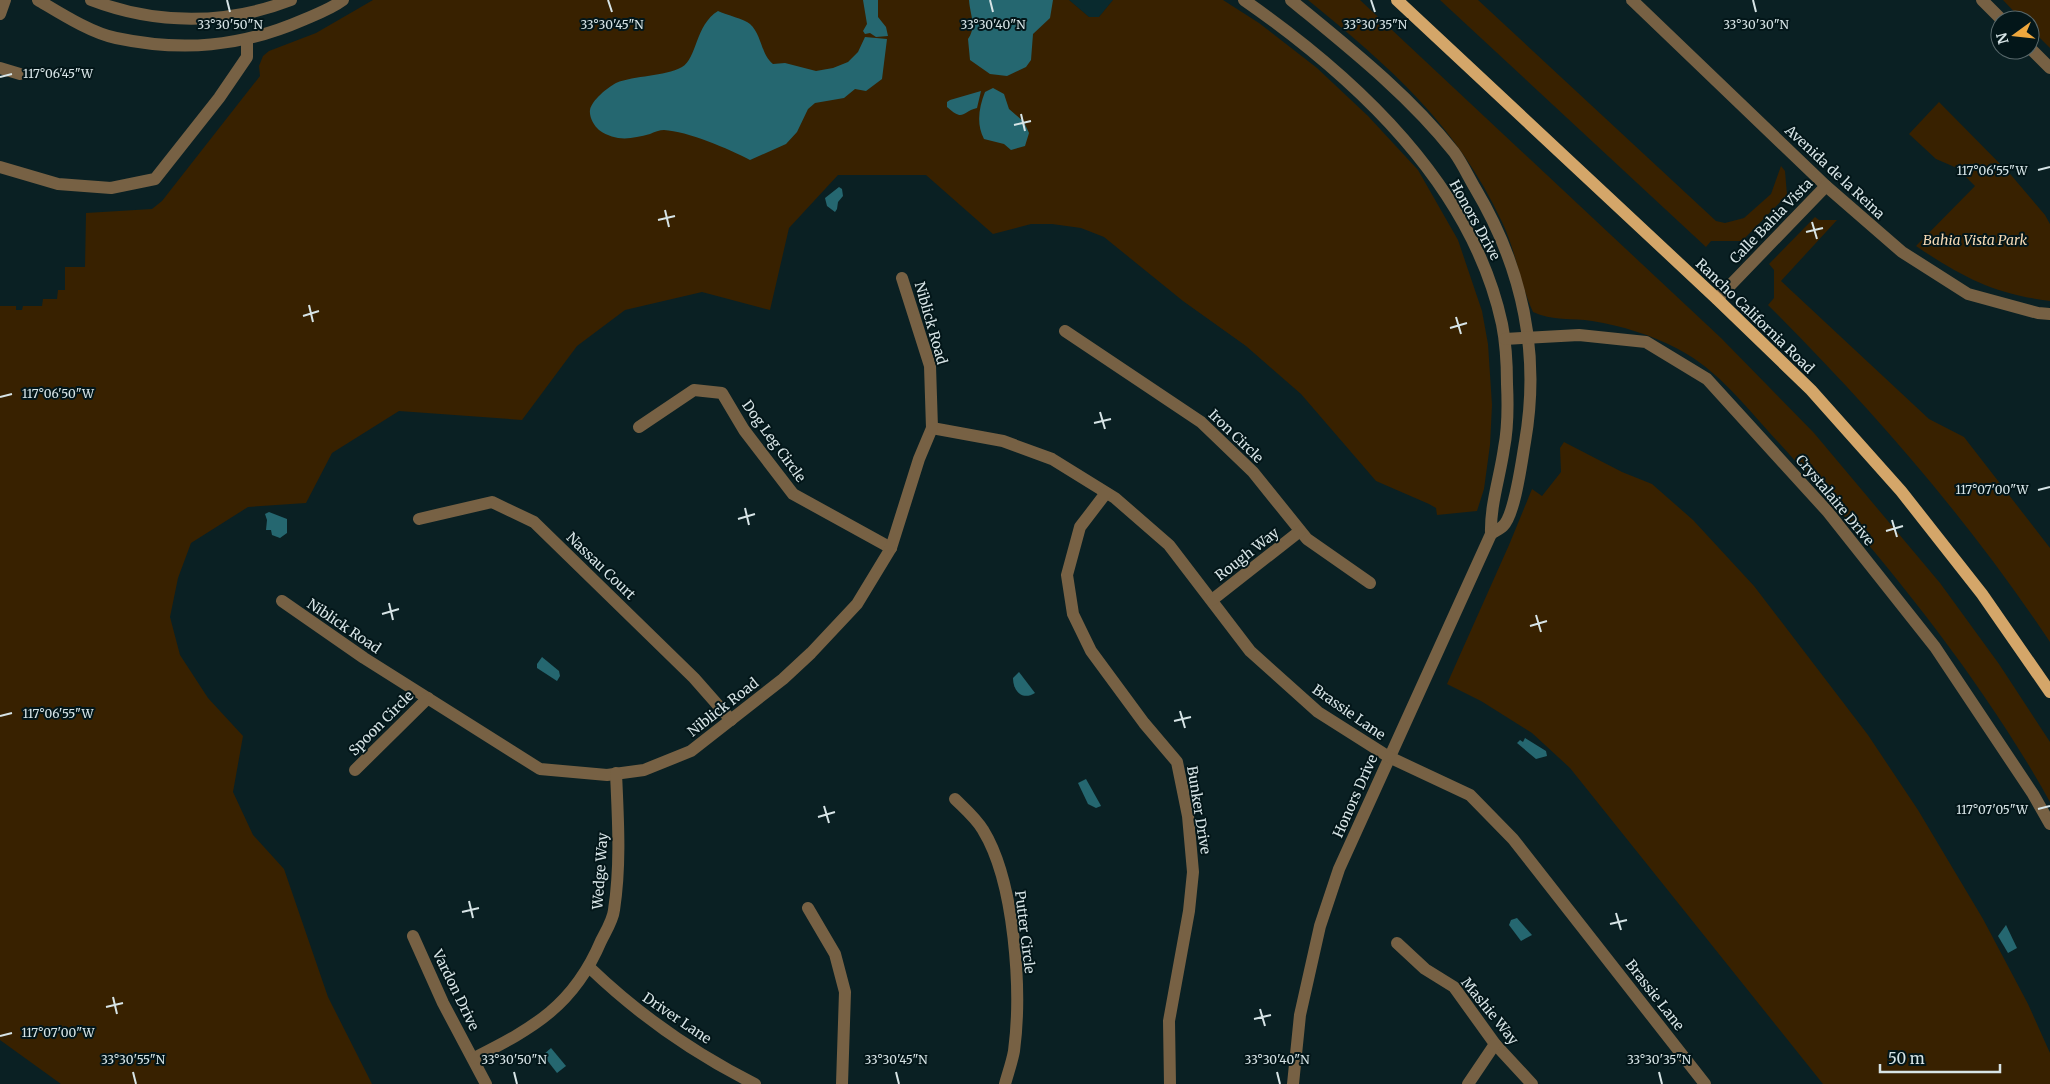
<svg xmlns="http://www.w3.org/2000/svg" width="2050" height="1084" font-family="Merriweather,serif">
	<rect width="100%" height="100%" fill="#0a2023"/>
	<path fill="#092a2e" d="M 1069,0 L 1113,0 L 1099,17 L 1089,17 Z"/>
	<g fill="#382100">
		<path d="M 373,0 L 1069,0 L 1089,17 L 1099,17 L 1113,0 L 1223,0 L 1259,23 L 1317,68 L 1368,116 L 1418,170 L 1458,240 L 1482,311 L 1488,344 L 1492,405 L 1490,445 L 1484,489 L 1477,511 L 1437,515 L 1436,508 L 1429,504 L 1376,481 L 1301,394 L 1246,346 L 1183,301 L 1104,237 L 1081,228 L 1052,224 L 1031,224 L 993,234 L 926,175 L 838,175 L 789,228 L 770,310 L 702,292 L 625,310 L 577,346 L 522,420 L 399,411 L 332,453 L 306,503 L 248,507 L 191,543 L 178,578 L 170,617 L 180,655 L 208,698 L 243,736 L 233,792 L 253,835 L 284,869 L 328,997 L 372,1084 L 61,1084 L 0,1040 L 0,306 L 16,306 L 16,310 L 22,310 L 23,306 L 42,306 L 43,299 L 57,299 L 58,290 L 65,290 L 65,267 L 85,267 L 86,213 L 152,209 L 162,201 L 260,76 L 259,66 L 263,56 L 269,51 L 316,33 Z"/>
		<path d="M 1308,0 L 1360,0 L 1721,338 L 1814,433 L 1940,583 L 1999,664 L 2050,742 L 2050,802 C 1979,674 1878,551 1780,444 C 1749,411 1719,370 1678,349 C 1652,335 1622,326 1592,321 C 1573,318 1551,321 1533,312 C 1520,284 1516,251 1502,222 C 1457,125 1390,67 1308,0 Z"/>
		<path d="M 1440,0 L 1478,0 L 1716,221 L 1725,223 L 1744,218 L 1771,194 L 1781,166 L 1785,171 L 1787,195 L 1742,241 L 1711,241 L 1706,247 Z"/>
		<path d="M 2003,0 L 2050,0 L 2050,48 L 2030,28 L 2030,20 L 2022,20 Z"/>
		<path d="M 1939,102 L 2011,175 L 2045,215 L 2050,224 L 2050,301 C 1994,294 1962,277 1916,246 L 1975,186 L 1957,168 L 1936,159 L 1909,134 Z"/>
		<path d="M 1815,217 L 1819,220 L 1837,220 L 1781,281 L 1929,419 L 1964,437 L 2050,548 L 2050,642 C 1968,519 1872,409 1768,305 L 1774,298 L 1774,270 L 1769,264 Z"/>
		<path d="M 1564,442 L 1622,472 L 1652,484 L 1693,520 L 1754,586 L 1868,735 L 1918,810 L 1983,919 L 2028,1004 L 2050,1053 L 2050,1084 L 1823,1084 L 1570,768 L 1532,733 L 1481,701 L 1447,684 L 1509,545 L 1532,489 L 1542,496 L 1561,472 L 1560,448 Z"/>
	</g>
	<g fill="#256770">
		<path d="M 863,0 L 878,0 L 878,17 L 886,27 L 888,36 L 876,37 L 870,33 L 865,34 L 863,31 L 867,24 Z"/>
		<path d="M 969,0 L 1053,0 L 1050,18 L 1033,34 L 1031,60 L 1026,67 L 1007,76 L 990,74 L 970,60 L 968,39 C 977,26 970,15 969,0 Z"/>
		<path d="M 718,11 C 726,15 745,19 750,24 C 762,35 761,55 773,64 L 785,63 L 816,71 L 833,68 L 848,62 L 858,52 L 865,37 L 887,39 L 882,79 L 866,91 L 855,89 L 844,98 L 815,103 L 808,109 L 797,132 L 786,144 L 750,160 C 729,149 687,131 664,130 C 660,130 654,132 650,134 C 631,139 616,142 599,130 C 594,126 589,117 590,110 C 592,100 607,88 616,83 C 635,75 664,77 682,67 C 697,59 695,25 718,11 Z"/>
		<path d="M 993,88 L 1004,94 L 1009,109 L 1024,122 L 1029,133 L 1025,146 L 1011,150 L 1004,144 L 984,139 C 976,124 979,107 985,92 Z"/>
		<path d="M 981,91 L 977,108 C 961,112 964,122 947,107 L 947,102 L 950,100 Z"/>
		<path d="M 839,187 L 842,189 L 843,196 L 838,202 L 837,209 L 835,212 L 827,206 L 825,198 Z"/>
		<path d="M 269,512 L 287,519 L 287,533 L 280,538 L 272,535 L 271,530 L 266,530 L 267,520 L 265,514 Z"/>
		<path d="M 542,657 L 559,671 L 560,676 L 557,681 L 537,668 L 537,664 Z"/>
		<path d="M 1019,672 L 1035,693 C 1022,701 1013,691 1013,678 Z"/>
		<path d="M 1525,738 L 1546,751 L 1547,756 L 1536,759 L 1517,743 L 1520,740 L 1523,742 Z"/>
		<path d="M 1086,779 L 1100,804 L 1101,806 L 1096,808 L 1088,804 L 1078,783 Z"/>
		<path d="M 1517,918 L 1532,935 L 1521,941 L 1509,925 L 1511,920 Z"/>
		<path d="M 2006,925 L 2017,948 L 2008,953 L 1998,936 Z"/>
		<path d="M 551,1048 L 566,1066 L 557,1073 L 543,1055 Z"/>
	</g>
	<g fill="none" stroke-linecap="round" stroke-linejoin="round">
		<g stroke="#776144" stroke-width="12">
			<path d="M 38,0 C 60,13 91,33 116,38 C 182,52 241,47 303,20 C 317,14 331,9 343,0"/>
			<path d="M 91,0 C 156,25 227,25 291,0"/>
			<path d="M 1244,0 C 1356,78 1472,185 1502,324 C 1506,344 1507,364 1507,384 C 1508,405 1508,428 1504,448 C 1500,477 1490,505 1491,534 L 1339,869 L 1320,926 L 1300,1015 L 1293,1084"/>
			<path d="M 1291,0 C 1348,47 1408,94 1454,152 C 1462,163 1468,176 1475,188 C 1522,267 1541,350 1525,442 C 1522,459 1515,515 1503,526 C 1500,529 1495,531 1491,534"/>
			<path d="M 1632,0 L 1826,186 L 1902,252 L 1968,294 L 2038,313 L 2050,314"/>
			<path d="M 1982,0 L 2002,20"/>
			<path d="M 0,14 L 5,0"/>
			<path d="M 2030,48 L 2050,68"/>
			<path d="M 0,68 L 20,74"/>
			<path d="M 0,167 L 58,184 L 111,188 L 155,179 L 219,98 L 247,57 L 247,41"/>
			<path d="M 1717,299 L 1826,186"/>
			<path d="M 1065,331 L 1201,422 L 1253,472 L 1307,539 L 1370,583"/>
			<path d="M 1505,339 L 1579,335 L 1646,342 L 1707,379 L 1828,512 L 1935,647 L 2033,794 L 2050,824"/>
			<path d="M 639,427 L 694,390 L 722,393 L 744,430 L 793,494 L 891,548"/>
			<path d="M 932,428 L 1003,441 L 1052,459 L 1115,498 L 1169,545 L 1250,651 L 1318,712 L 1389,757 L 1470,795 L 1513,839 L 1705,1084"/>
			<path d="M 1106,493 L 1080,527 L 1067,575 L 1073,614 L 1091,651 L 1144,723 L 1177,762 L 1188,816 L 1193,872 L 1189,911 L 1169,1021 L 1170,1084"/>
			<path d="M 419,519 L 492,502 L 534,522 L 694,678 L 731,720"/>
			<path d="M 1212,600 L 1300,531"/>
			<path d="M 282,601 L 364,658 L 540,769 L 607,775 L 644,770 L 691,751 L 783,679 L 811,653 L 857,604 L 891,548 L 919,459 L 932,428 L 930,366 L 902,278"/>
			<path d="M 355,770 L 428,698"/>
			<path d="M 955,799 C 964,808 976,818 983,830 C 1015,882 1022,991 1014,1051 C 1012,1062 1008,1073 1005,1084"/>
			<path d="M 808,908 L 835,954 L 845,992 L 842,1084"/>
			<path d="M 413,936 L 443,1003 L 486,1084"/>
			<path d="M 1397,943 L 1425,969 L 1454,987 L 1495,1044 L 1532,1084"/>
			<path d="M 590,968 C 638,1014 695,1054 755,1084"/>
			<path d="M 474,1058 C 534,1028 574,1005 601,941 C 606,931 613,920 614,910 C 621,864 618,819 616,773"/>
			<path d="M 1468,1084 L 1495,1044"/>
		</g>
		<path stroke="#d4a669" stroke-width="12" d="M 1397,0 L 1717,299 L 1811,390 L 1901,491 L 1982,594 L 2050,692"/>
	</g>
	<path fill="none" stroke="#d7e4e6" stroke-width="2" d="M 227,0 L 230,12M 608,0 L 612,12M 990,0 L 993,12M 1371,0 L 1375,12M 1753,0 L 1756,12M 0,77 L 12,74M 1021,114 L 1025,131M 1014,125 L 1031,121M 2038,170 L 2050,167M 665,210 L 669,227M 658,220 L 675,216M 1812,222 L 1817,239M 1806,232 L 1823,228M 309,305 L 313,322M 303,316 L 319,311M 1456,317 L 1461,334M 1450,328 L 1467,323M 0,397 L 12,394M 1100,412 L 1105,429M 1094,423 L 1111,419M 2038,490 L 2050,487M 745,508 L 749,525M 738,519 L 755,514M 1892,520 L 1897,537M 1886,531 L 1903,526M 389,603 L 393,620M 382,614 L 399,609M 1536,615 L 1541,632M 1530,626 L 1547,621M 1180,711 L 1185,728M 0,716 L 12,713M 1174,721 L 1191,717M 824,806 L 829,823M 2038,809 L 2050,806M 818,817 L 835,812M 469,901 L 473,918M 462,912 L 479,908M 1616,913 L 1621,930M 1610,924 L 1627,920M 113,997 L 117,1014M 106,1007 L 123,1003M 1260,1009 L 1265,1026M 1254,1019 L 1271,1015M 0,1036 L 12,1033M 133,1072 L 136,1084M 514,1072 L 517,1084M 896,1072 L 899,1084M 1277,1072 L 1280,1084M 1659,1072 L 1662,1084"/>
	<g text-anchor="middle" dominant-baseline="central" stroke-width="4" stroke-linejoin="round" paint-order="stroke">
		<g font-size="14" fill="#d7e4e6" stroke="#031619">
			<text transform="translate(1835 172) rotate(43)">Avenida de la Reina</text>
			<text transform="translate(1475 220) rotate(61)">Honors Drive</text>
			<text transform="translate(1771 221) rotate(-46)">Calle Bahia Vista</text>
			<text transform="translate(1755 316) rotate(44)">Rancho California Road</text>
			<text transform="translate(931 323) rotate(74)">Niblick Road</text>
			<text transform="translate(1236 436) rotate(44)">Iron Circle</text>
			<text transform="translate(774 441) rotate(54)">Dog Leg Circle</text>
			<text transform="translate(1835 500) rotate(50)">Crystalaire Drive</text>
			<text transform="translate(1247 554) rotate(-38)">Rough Way</text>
			<text transform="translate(601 566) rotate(44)">Nassau Court</text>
			<text transform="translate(344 626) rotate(34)">Niblick Road</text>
			<text transform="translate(723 707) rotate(-38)">Niblick Road</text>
			<text transform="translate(1349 712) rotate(35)">Brassie Lane</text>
			<text transform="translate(381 723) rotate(-45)">Spoon Circle</text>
			<text transform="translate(1355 796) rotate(-66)">Honors Drive</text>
			<text transform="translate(1199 810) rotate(81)">Bunker Drive</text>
			<text transform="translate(600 871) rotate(-86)">Wedge Way</text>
			<text transform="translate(1025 932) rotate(83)">Putter Circle</text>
			<text transform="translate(456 990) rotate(64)">Vardon Drive</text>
			<text transform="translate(1655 995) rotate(52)">Brassie Lane</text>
			<text transform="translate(1490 1011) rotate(51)">Mashie Way</text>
			<text transform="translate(677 1018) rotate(34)">Driver Lane</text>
		</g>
		<g font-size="14" font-style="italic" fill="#f4d8b4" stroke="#031619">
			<text x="1975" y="240">Bahia Vista Park</text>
		</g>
	</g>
	<g font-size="12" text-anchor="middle" fill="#d7e4e6" stroke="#031619" stroke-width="4" stroke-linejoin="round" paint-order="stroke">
		<text x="230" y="29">33°30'50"N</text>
		<text x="612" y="29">33°30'45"N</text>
		<text x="993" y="29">33°30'40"N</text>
		<text x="1375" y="29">33°30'35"N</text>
		<text x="1756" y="29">33°30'30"N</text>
		<text x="58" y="78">117°06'45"W</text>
		<text x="1992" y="175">117°06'55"W</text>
		<text x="58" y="398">117°06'50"W</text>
		<text x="1992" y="494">117°07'00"W</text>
		<text x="58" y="718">117°06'55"W</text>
		<text x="1992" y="814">117°07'05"W</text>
		<text x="58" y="1037">117°07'00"W</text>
		<text x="133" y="1064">33°30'55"N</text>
		<text x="514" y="1064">33°30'50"N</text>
		<text x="896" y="1064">33°30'45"N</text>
		<text x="1277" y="1064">33°30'40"N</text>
		<text x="1659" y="1064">33°30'35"N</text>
	</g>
	<g transform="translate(2015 35) rotate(255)"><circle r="24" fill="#031619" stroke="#58686b"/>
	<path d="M0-4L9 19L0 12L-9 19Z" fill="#eea73d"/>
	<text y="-8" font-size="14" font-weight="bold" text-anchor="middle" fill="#d7e4e6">N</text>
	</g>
	<path d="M1880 1064v8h120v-8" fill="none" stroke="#d7e4e6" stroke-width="2.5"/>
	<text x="1888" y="1064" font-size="15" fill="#d7e4e6" stroke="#031619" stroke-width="4" paint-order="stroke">50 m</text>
</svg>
